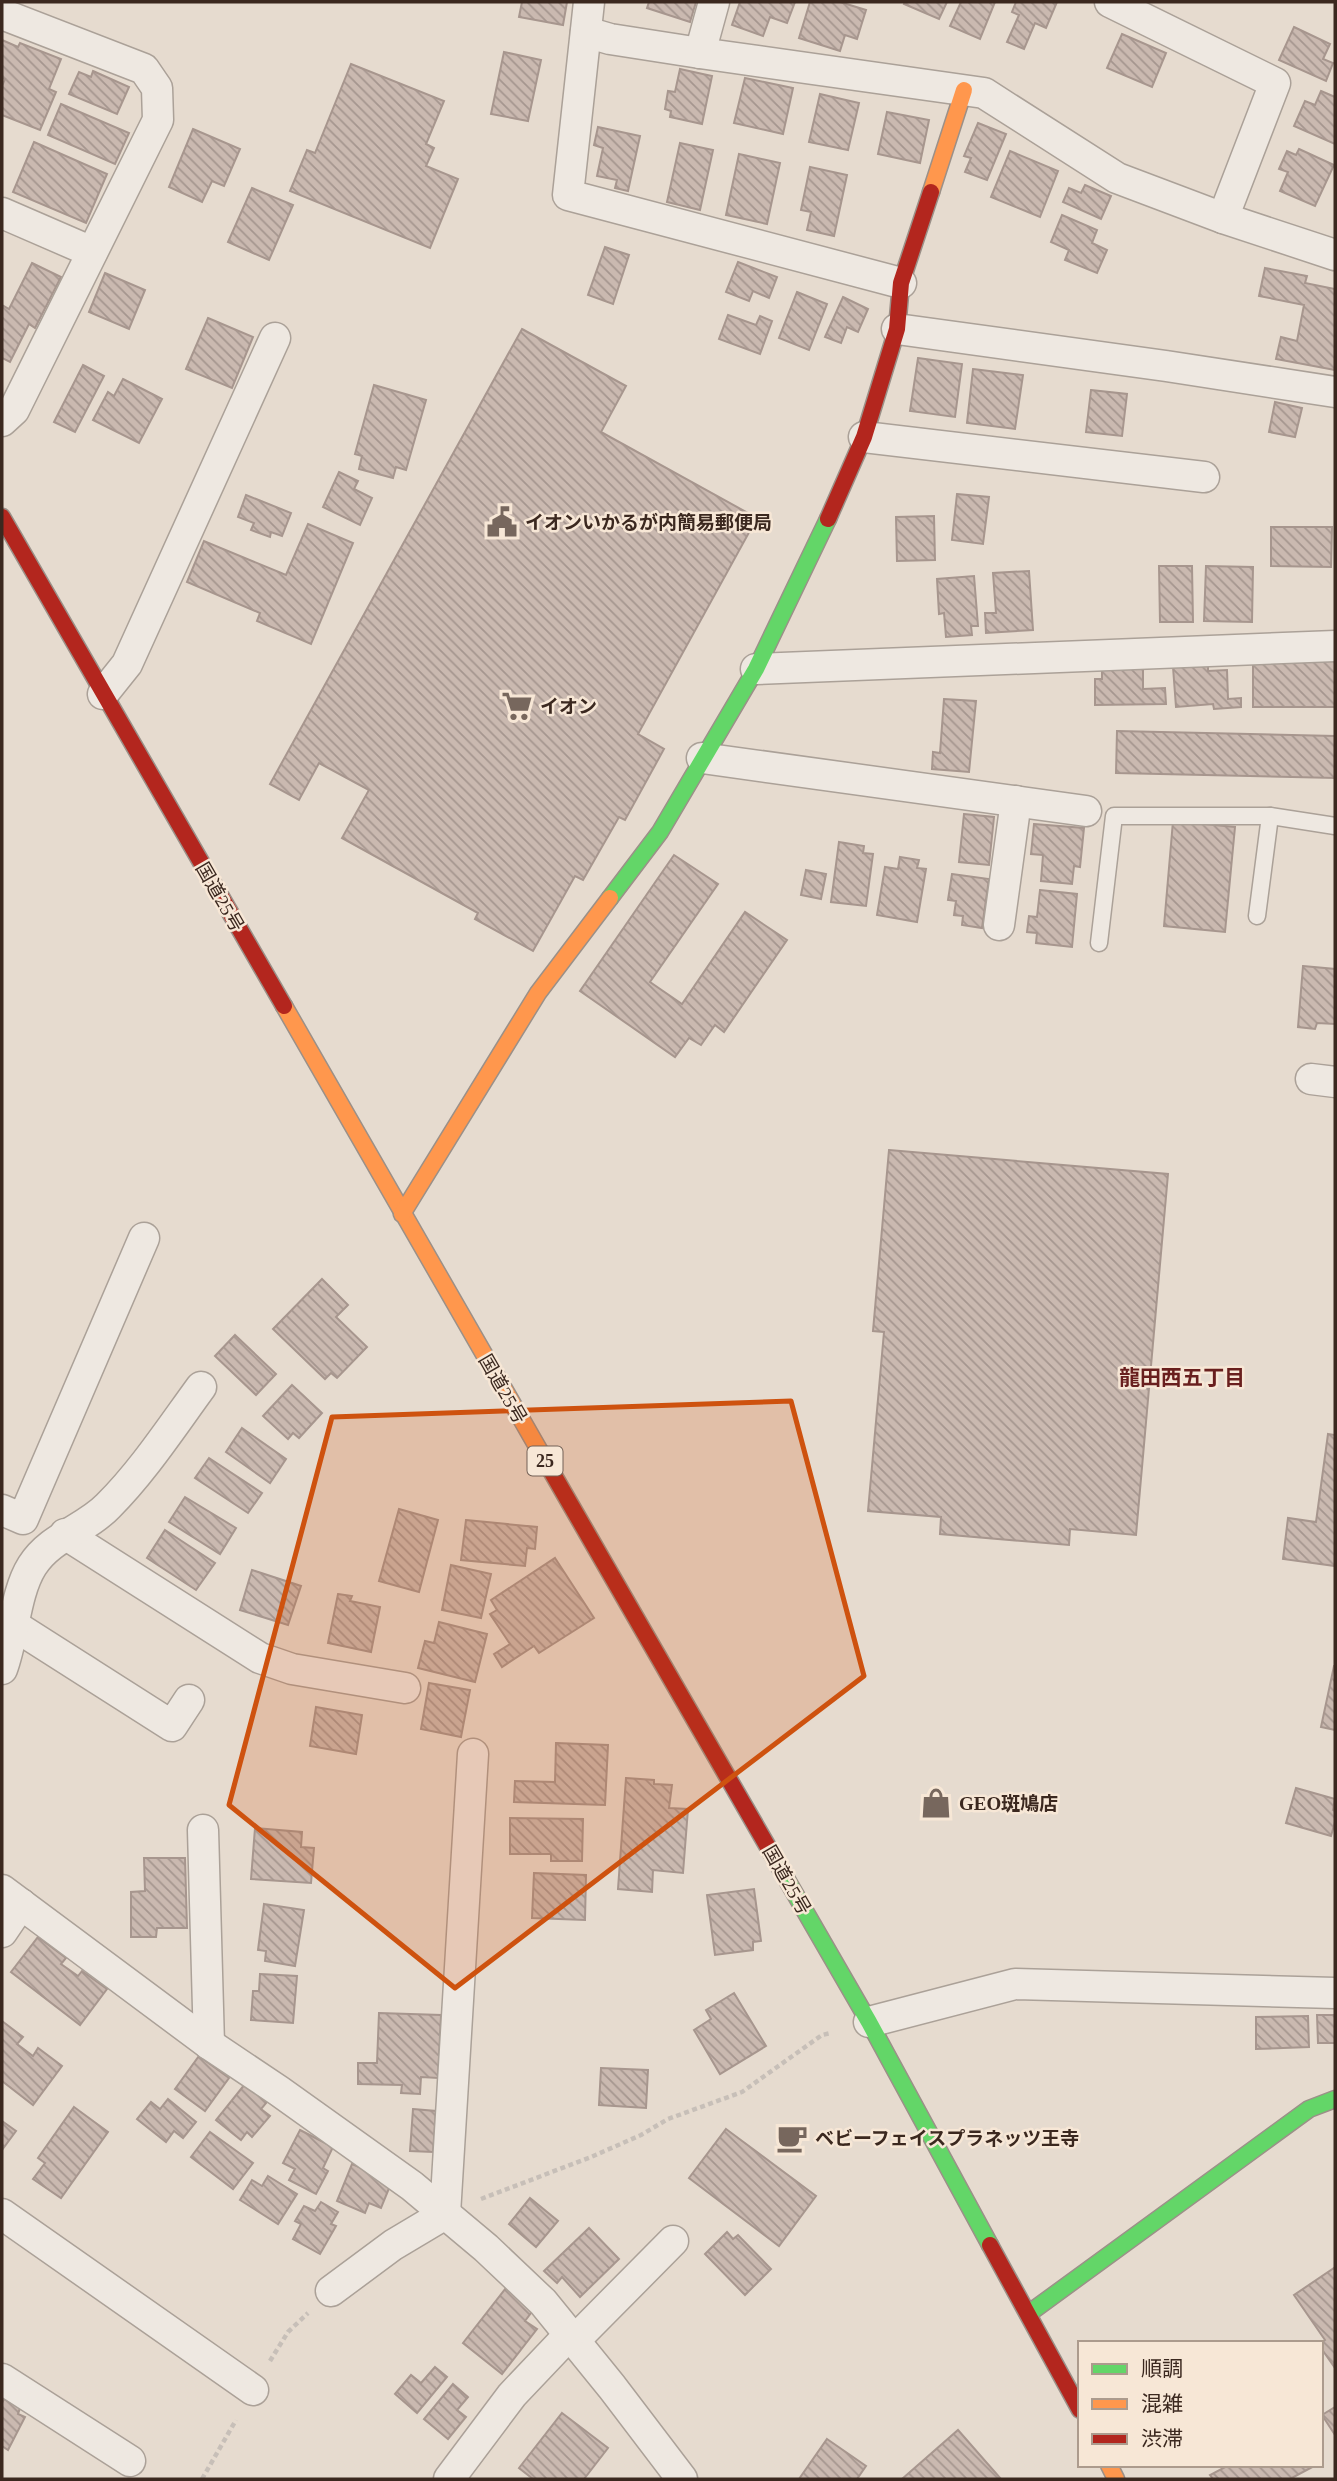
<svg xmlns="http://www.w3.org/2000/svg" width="1337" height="2481" font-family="'Times New Roman','Noto Sans JP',serif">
	<defs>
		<pattern id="building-back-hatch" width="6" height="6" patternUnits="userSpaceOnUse" patternTransform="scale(1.75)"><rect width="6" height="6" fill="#cab9b0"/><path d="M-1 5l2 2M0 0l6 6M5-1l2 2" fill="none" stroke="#a5968f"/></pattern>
	</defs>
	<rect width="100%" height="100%" fill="#e6dbcf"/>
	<g fill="url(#building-back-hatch)" stroke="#a7968e" stroke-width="2">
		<path d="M 522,2 L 567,2 L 563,25 L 519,17 Z"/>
		<path d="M 649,2 L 696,2 L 690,22 L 647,8 Z"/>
		<path d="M 740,2 L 795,2 L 787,23 L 770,17 L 763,36 L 732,25 Z"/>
		<path d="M 810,2 L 840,2 L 866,10 L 857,39 L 845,35 L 840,51 L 799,38 Z"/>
		<path d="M 905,2 L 947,2 L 939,19 L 904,4 Z"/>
		<path d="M 961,2 L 995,2 L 980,39 L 950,26 Z"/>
		<path d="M 1016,2 L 1057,2 L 1046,28 L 1035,23 L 1024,49 L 1007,42 L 1019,15 L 1012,12 Z"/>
		<path d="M 1294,27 L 1330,44 L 1323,59 L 1333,63 L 1326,81 L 1279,60 Z"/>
		<path d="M 1122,34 L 1166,53 L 1152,87 L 1107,68 Z"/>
		<path d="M 2,40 L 18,47 L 20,43 L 61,59 L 49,89 L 56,92 L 40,130 L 2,115 L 2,86 L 5,79 L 2,78 Z"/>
		<path d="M 504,52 L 541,60 L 528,121 L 491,114 Z"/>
		<path d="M 351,64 L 444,101 L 426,144 L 434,148 L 426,166 L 458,179 L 430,248 L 290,191 L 307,150 L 315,153 Z"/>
		<path d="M 680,69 L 712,76 L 702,124 L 670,117 L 671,111 L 665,109 L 668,91 L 675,92 Z"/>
		<path d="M 93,71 L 129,87 L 117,114 L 69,94 L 79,72 L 91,77 Z"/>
		<path d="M 745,78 L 793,88 L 783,134 L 734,123 Z"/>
		<path d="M 1321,91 L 1335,97 L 1335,144 L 1294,126 L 1305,101 L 1315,105 Z"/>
		<path d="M 820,94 L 859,103 L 848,150 L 809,142 Z"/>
		<path d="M 61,104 L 129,133 L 115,164 L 48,135 Z"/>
		<path d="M 887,112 L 929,120 L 920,163 L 878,154 Z"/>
		<path d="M 978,123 L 1006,134 L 987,180 L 965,172 L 971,158 L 964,156 Z"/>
		<path d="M 598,127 L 640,136 L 628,191 L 615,188 L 617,180 L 597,176 L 603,148 L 594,145 Z"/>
		<path d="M 193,129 L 240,149 L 224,186 L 212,181 L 202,202 L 169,187 Z"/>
		<path d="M 34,142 L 107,174 L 86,223 L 13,192 Z"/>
		<path d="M 680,143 L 713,150 L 700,210 L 667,202 Z"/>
		<path d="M 1299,149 L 1334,165 L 1315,206 L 1280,191 L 1288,172 L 1279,169 L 1287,151 L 1296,155 Z"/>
		<path d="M 1010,151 L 1058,171 L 1040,217 L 991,197 Z"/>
		<path d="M 739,154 L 780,163 L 767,224 L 726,215 Z"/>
		<path d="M 810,167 L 847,175 L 834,236 L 807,230 L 811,212 L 801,210 Z"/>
		<path d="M 1085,185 L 1111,196 L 1101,219 L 1063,202 L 1069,188 L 1081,193 Z"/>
		<path d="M 252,188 L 293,205 L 269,260 L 228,242 Z"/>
		<path d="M 1062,215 L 1097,230 L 1092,243 L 1107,250 L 1097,273 L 1065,260 L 1069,250 L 1051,242 Z"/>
		<path d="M 605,247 L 629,255 L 613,304 L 588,295 Z"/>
		<path d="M 738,262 L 777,277 L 769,298 L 753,291 L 749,301 L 726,292 Z"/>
		<path d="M 32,263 L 61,277 L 35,328 L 29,324 L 10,362 L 2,358 L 2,305 L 9,309 Z"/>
		<path d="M 1265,268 L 1307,276 L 1305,283 L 1335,289 L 1335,370 L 1276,359 L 1281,337 L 1297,341 L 1304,305 L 1259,296 Z"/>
		<path d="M 105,273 L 145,290 L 129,329 L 89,312 Z"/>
		<path d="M 797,292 L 827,304 L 809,350 L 779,338 Z"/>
		<path d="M 843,297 L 868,309 L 858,332 L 847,327 L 841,343 L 825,337 Z"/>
		<path d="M 728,315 L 756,325 L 760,316 L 772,321 L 760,354 L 719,339 Z"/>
		<path d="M 208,318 L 253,337 L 232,388 L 186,369 Z"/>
		<path d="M 522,329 L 626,386 L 601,432 L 757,518 L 638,734 L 664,749 L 625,820 L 619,817 L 583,880 L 575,876 L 533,951 L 475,919 L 478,913 L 342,838 L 369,790 L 319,763 L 299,800 L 270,784 Z"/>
		<path d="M 918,358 L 962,364 L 955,417 L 910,411 Z"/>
		<path d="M 83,365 L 104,376 L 75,432 L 54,422 Z"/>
		<path d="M 973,369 L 1023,375 L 1015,429 L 967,423 Z"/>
		<path d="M 123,379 L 162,399 L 139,443 L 93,420 L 108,392 L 114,396 Z"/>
		<path d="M 374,385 L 426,400 L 406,470 L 396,467 L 393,478 L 359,469 L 362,456 L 355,454 Z"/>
		<path d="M 1091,390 L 1127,394 L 1122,436 L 1086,432 Z"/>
		<path d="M 1275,402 L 1302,408 L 1295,437 L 1269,432 Z"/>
		<path d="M 339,472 L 358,481 L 354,489 L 372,498 L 360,525 L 323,507 Z"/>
		<path d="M 957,494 L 989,497 L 983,544 L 952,540 Z"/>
		<path d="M 246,495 L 291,513 L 282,536 L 271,532 L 270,537 L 251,530 L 254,523 L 238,517 Z"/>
		<path d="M 934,516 L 935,560 L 897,561 L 896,517 Z"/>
		<path d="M 308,524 L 353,543 L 311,644 L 257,621 L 260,613 L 187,582 L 204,541 L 286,575 Z"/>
		<path d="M 1271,527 L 1332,527 L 1331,567 L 1271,566 Z"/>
		<path d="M 1159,566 L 1192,566 L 1193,622 L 1160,622 Z"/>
		<path d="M 1206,566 L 1253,567 L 1252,622 L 1204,621 Z"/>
		<path d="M 1029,571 L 1033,630 L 986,633 L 985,613 L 996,613 L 993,573 Z"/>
		<path d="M 974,576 L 978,626 L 971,626 L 972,635 L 946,637 L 944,613 L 939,614 L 937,579 Z"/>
		<rect x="1253" y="660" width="82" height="47"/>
		<path d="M 1208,665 L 1208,671 L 1227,670 L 1228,699 L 1241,698 L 1241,707 L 1214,709 L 1213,704 L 1176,707 L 1173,667 Z"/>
		<path d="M 1102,666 L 1143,666 L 1143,689 L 1165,688 L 1166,704 L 1095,705 L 1095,679 L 1102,679 Z"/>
		<path d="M 944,699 L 976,701 L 969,772 L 932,769 L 933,752 L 940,753 Z"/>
		<path d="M 1117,731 L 1335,736 L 1335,778 L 1116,773 Z"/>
		<path d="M 964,814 L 994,817 L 989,865 L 959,862 Z"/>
		<path d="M 1173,821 L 1235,827 L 1225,932 L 1164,926 Z"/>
		<path d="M 1034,824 L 1084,828 L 1080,867 L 1074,866 L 1072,884 L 1041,881 L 1043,855 L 1031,854 Z"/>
		<path d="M 839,842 L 864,846 L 863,853 L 873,854 L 866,906 L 831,902 Z"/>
		<path d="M 674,855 L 718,884 L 650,982 L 682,1004 L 745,912 L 787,940 L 724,1032 L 715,1025 L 701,1045 L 689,1038 L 675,1057 L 580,991 Z"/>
		<path d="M 900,857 L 919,860 L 917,868 L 926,869 L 917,922 L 877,915 L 885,867 L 898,869 Z"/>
		<path d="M 806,870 L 826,874 L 821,899 L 801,895 Z"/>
		<path d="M 952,874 L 989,879 L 982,928 L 962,925 L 963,916 L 954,915 L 956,901 L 948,900 Z"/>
		<path d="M 1040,890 L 1077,894 L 1072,947 L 1036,943 L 1037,933 L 1027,932 L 1029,916 L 1037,917 Z"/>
		<path d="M 1303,966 L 1335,969 L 1335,1024 L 1317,1023 L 1315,1029 L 1298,1027 Z"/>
		<path d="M 889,1150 L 1168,1174 L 1136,1535 L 1070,1529 L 1069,1545 L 940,1534 L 941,1517 L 868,1511 L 884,1332 L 873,1331 Z"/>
		<path d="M 322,1279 L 348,1305 L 336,1317 L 367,1347 L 337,1378 L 331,1373 L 325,1379 L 273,1329 Z"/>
		<path d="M 235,1335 L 276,1374 L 256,1395 L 215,1356 Z"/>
		<path d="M 292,1385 L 322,1413 L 299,1438 L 293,1433 L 288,1439 L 263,1416 Z"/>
		<path d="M 242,1428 L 286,1459 L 270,1483 L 226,1452 Z"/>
		<path d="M 1328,1434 L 1335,1435 L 1335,1566 L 1283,1559 L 1288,1518 L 1316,1522 Z"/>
		<path d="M 209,1458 L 262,1493 L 248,1513 L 195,1478 Z"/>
		<path d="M 185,1497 L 236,1528 L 220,1554 L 169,1522 Z"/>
		<path d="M 399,1509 L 438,1520 L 419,1592 L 379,1581 Z"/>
		<path d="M 466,1520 L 537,1527 L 535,1549 L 527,1548 L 525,1566 L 461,1560 Z"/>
		<path d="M 165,1530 L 215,1563 L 196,1590 L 147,1558 Z"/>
		<path d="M 555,1558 L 594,1618 L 539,1653 L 534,1646 L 502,1667 L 494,1654 L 510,1644 L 490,1614 L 497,1610 L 491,1600 Z"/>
		<path d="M 451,1565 L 491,1574 L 481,1618 L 442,1610 Z"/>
		<path d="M 252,1570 L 301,1586 L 288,1625 L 240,1610 Z"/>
		<path d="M 338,1594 L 352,1596 L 350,1601 L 380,1607 L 371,1652 L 328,1643 Z"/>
		<path d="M 439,1622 L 487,1634 L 475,1682 L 418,1668 L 425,1641 L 434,1643 Z"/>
		<path d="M 1334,1666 L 1335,1666 L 1335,1730 L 1321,1727 Z"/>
		<path d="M 429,1683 L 470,1690 L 461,1737 L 421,1729 Z"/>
		<path d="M 316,1707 L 362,1715 L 356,1754 L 310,1746 Z"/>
		<path d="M 556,1743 L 608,1745 L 605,1805 L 514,1802 L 515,1781 L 555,1782 Z"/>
		<path d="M 626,1778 L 654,1780 L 654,1784 L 672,1785 L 669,1808 L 688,1809 L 683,1873 L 653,1870 L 652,1892 L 618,1889 Z"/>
		<path d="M 1296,1788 L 1335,1799 L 1333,1810 L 1335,1811 L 1335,1822 L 1331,1836 L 1286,1823 Z"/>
		<path d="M 510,1818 L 583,1819 L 582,1861 L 551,1861 L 551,1854 L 510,1854 Z"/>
		<path d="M 255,1828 L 302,1832 L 301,1847 L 314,1848 L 311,1883 L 251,1879 Z"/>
		<path d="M 144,1858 L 185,1858 L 187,1928 L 157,1928 L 156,1937 L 131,1937 L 131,1892 L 145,1891 Z"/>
		<path d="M 534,1873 L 586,1875 L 585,1920 L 532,1918 Z"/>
		<path d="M 754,1889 L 761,1941 L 753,1942 L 753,1950 L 715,1955 L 707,1895 Z"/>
		<path d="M 264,1904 L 304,1910 L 295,1966 L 265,1961 L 266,1951 L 258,1950 Z"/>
		<path d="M 38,1937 L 66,1958 L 61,1964 L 78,1976 L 82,1971 L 107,1989 L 80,2025 L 11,1972 Z"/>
		<path d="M 260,1974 L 297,1976 L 293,2023 L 251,2020 L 253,1991 L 259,1991 Z"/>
		<path d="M 734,1993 L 766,2046 L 720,2074 L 694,2030 L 711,2019 L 706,2010 Z"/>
		<path d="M 379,2013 L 441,2015 L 438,2078 L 421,2077 L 420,2094 L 401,2093 L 402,2085 L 358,2084 L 358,2063 L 377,2063 Z"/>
		<path d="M 1317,2015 L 1335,2015 L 1335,2043 L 1318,2043 Z"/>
		<path d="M 1308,2016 L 1309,2047 L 1256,2049 L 1256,2017 Z"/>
		<path d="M 2,2021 L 23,2037 L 17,2044 L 33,2056 L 38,2048 L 62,2066 L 33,2105 L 2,2081 Z"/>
		<path d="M 199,2056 L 229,2078 L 205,2111 L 175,2089 Z"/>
		<path d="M 601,2068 L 648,2070 L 646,2108 L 599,2105 Z"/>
		<path d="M 245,2084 L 267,2102 L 261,2109 L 270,2116 L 252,2137 L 247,2132 L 241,2140 L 216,2120 Z"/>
		<path d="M 168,2099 L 196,2122 L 183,2138 L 174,2131 L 166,2142 L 137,2119 L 151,2102 L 160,2109 Z"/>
		<path d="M 74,2107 L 108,2132 L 61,2198 L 33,2179 L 45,2163 L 38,2158 Z"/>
		<path d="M 413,2109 L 436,2111 L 433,2152 L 410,2151 Z"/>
		<path d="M 2,2121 L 16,2131 L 2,2150 Z"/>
		<path d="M 726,2129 L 816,2196 L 779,2246 L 689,2178 Z"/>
		<path d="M 300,2130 L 333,2147 L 323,2168 L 328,2171 L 316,2194 L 289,2180 L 295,2169 L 283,2163 Z"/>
		<path d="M 210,2132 L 253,2163 L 233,2189 L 191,2157 Z"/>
		<path d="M 352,2164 L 392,2181 L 381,2208 L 369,2203 L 365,2213 L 337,2201 Z"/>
		<path d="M 268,2176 L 297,2194 L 278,2224 L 240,2200 L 252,2180 L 262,2186 Z"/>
		<path d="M 530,2198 L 558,2221 L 536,2247 L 509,2224 Z"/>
		<path d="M 321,2202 L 338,2212 L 331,2224 L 336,2226 L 320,2254 L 293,2239 L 301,2224 L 295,2221 L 304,2206 L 315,2211 Z"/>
		<path d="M 589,2228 L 619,2259 L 580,2297 L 562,2277 L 557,2283 L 544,2271 Z"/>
		<path d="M 727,2232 L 733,2239 L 738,2235 L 771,2269 L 745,2295 L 705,2254 Z"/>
		<path d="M 1334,2268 L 1335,2270 L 1335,2368 L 1321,2348 L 1321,2343 L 1325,2340 L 1294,2295 Z"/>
		<path d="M 506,2288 L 534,2309 L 525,2321 L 537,2329 L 502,2374 L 463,2343 Z"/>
		<path d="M 435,2367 L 447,2377 L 417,2413 L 395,2394 L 411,2375 L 421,2383 Z"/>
		<path d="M 453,2384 L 468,2397 L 457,2410 L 466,2417 L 448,2439 L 424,2419 Z"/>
		<path d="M 4,2399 L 20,2408 L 18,2414 L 25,2417 L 8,2450 L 2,2446 L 2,2403 Z"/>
		<path d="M 1335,2407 L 1335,2435 L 1322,2415 Z"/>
		<path d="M 562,2413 L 608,2448 L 584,2479 L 533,2479 L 519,2468 Z"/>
		<path d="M 958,2430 L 1001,2479 L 902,2479 Z"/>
		<path d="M 827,2439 L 866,2466 L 857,2479 L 799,2479 Z"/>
		<path d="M 1229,2465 L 1316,2465 L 1290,2479 L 1213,2479 L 1210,2475 Z"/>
	</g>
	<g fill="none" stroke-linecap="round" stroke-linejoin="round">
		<g stroke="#aba198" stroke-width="19">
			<g id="lane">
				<path d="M 1257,916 L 1270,816"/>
				<path d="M 1099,943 L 1114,816 L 1270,816 L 1335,826"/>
			</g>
		</g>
		<g stroke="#aba198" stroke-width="33">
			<g id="street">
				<path d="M 589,2 L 568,195 L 901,283"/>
				<path d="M 1110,2 L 1275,83 L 1223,218"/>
				<path d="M 2,14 L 144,69 L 157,88 L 158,120 L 14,410 L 2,421"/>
				<path d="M 586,32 L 610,39 L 700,53 L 984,93 L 1117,178 L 1223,218 L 1335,255"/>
				<path d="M 700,53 L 714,2"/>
				<path d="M 2,213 L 92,252"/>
				<path d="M 897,329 L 1166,366 L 1335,392"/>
				<path d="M 864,437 L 1204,477"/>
				<path d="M 756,669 L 1335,646"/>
				<path d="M 103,694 L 127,664 L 275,338"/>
				<path d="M 702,758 L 1086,811"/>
				<path d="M 999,925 L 1016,801"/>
				<path d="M 1311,1079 L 1335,1082"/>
				<path d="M 2,1510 L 23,1519 L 144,1238"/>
				<path d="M 65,1534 L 260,1658 L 292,1669 L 405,1688"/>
				<path d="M 15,1626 L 172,1726 L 189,1700"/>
				<path d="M 2,1669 C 14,1637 15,1593 32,1566 C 51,1536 85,1530 108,1506 C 143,1471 171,1428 201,1387"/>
				<path d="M 203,1830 L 209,2044"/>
				<path d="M 2,1890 L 209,2044 L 279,2091 L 412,2186 L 486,2248 L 543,2302 L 612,2387 L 682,2479"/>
				<path d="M 2,1932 L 21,1904"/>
				<path d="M 869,2022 L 1015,1984 L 1335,1993"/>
				<path d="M 2,2214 L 253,2390"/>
				<path d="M 331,2291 L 393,2245 L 445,2214 L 473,1754"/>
				<path d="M 574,2341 L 673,2241"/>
				<path d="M 2,2379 L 130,2461"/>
				<path d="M 449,2479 L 512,2395 L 569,2335"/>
			</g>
		</g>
		<g stroke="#9b9088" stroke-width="19">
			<g id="fast">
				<path d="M 610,898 L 660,832 L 756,669 L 828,519"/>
				<path d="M 772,1854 L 869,2022 L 990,2245"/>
				<path d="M 1028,2314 L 1309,2109 L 1335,2099"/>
			</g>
		</g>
		<g stroke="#9b9088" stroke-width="19">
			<g id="slow">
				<path d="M 931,192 L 964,90"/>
				<path d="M 284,1006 L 546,1462"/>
				<path d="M 402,1214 L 538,993 L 610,898"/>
				<path d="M 1109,2465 L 1116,2479"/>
			</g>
		</g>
		<g stroke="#9b9088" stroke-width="19">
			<g id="jam">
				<path d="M 2,517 L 284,1006"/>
				<path d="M 828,519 L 864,437 L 897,329 L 901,283 L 931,192"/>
				<path d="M 546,1462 L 772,1854"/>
				<path d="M 990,2245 L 1080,2410"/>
			</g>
		</g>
		<g stroke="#c7bfb8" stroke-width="4.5" stroke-dasharray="5 3.5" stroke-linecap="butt">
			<path d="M 481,2199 L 591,2157 L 641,2135 L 668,2119 L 742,2092 L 822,2035 L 831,2033"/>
			<path d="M 270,2361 L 288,2332 L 308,2313"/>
			<path d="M 202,2479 L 236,2420"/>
		</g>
		<use href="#lane" stroke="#eee8e1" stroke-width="16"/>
		<use href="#street" stroke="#eee8e1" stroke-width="30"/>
		<use href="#fast" stroke="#63d668" stroke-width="16"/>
		<use href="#slow" stroke="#ff974d" stroke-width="16"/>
		<use href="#jam" stroke="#b3261e" stroke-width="16"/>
	</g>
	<path fill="#ce520f" fill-opacity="0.2" stroke="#ce520f" stroke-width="5" stroke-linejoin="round" d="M 791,1401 L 864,1676 L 455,1988 L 229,1805 L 332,1417 Z"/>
	<defs>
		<g id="civic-bare" transform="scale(2.415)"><path d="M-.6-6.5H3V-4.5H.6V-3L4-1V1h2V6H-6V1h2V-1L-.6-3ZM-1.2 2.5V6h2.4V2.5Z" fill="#77675d" stroke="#f7e7d6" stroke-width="2.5" paint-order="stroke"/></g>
		<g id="supermarket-bare" transform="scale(2.415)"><path d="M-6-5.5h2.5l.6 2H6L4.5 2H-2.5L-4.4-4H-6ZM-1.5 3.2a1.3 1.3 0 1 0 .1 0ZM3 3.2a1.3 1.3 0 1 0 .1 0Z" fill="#77675d" stroke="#f7e7d6" stroke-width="2.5" paint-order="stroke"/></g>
		<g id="shop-bare" transform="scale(2.415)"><path d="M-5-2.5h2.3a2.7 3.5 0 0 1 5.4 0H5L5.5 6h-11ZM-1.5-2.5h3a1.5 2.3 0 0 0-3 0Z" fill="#77675d" stroke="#f7e7d6" stroke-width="2.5" paint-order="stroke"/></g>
		<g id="cafe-bare" transform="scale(2.415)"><path d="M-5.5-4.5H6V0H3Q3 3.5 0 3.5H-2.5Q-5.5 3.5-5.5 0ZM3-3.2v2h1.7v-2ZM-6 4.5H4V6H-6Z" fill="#77675d" stroke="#f7e7d6" stroke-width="2.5" paint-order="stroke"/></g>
	</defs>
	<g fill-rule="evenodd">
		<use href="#civic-bare" x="502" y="522"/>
		<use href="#supermarket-bare" x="517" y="706"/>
		<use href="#shop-bare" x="936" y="1803"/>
		<use href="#cafe-bare" x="792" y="2138"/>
	</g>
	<g text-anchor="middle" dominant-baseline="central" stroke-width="5" stroke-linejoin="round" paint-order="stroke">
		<rect fill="#f7e7d6" stroke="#736156" stroke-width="2" x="527.5" y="1446.5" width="35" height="29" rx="5"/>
		<g font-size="18" font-weight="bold" fill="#3b281f">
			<text x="545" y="1461">25</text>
		</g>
		<g font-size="19" font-weight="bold" fill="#3b281f" stroke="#f7e7d6" text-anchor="start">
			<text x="525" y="522">イオンいかるが内簡易郵便局</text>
			<text x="540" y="706">イオン</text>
			<text x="959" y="1803">GEO斑鳩店</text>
			<text x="815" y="2138">ベビーフェイスプラネッツ王寺</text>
		</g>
		<g font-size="19" fill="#3b281f" stroke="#f7e7d6">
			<text transform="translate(220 897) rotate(60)">国道25号</text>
			<text transform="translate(503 1389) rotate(60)">国道25号</text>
			<text transform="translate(787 1880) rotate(60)">国道25号</text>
		</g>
		<g font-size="21" font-weight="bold" fill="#691f1e" stroke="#f7e7d6">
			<text x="1182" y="1378">龍田西五丁目</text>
		</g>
	</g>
	<rect width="1337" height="2481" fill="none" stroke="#3b281f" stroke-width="7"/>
	<rect x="1078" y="2341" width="245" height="126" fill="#f7e7d6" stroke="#ac9b8d" stroke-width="2"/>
	<rect x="1092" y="2364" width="35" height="10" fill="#63d668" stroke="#ac9b8d" stroke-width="2"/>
	<text x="1141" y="2376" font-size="21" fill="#3b281f">順調</text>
	<rect x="1092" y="2399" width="35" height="10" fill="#ff974d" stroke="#ac9b8d" stroke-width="2"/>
	<text x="1141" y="2411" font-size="21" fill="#3b281f">混雑</text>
	<rect x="1092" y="2434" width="35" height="10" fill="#b3261e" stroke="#ac9b8d" stroke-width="2"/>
	<text x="1141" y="2446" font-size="21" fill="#3b281f">渋滞</text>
</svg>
